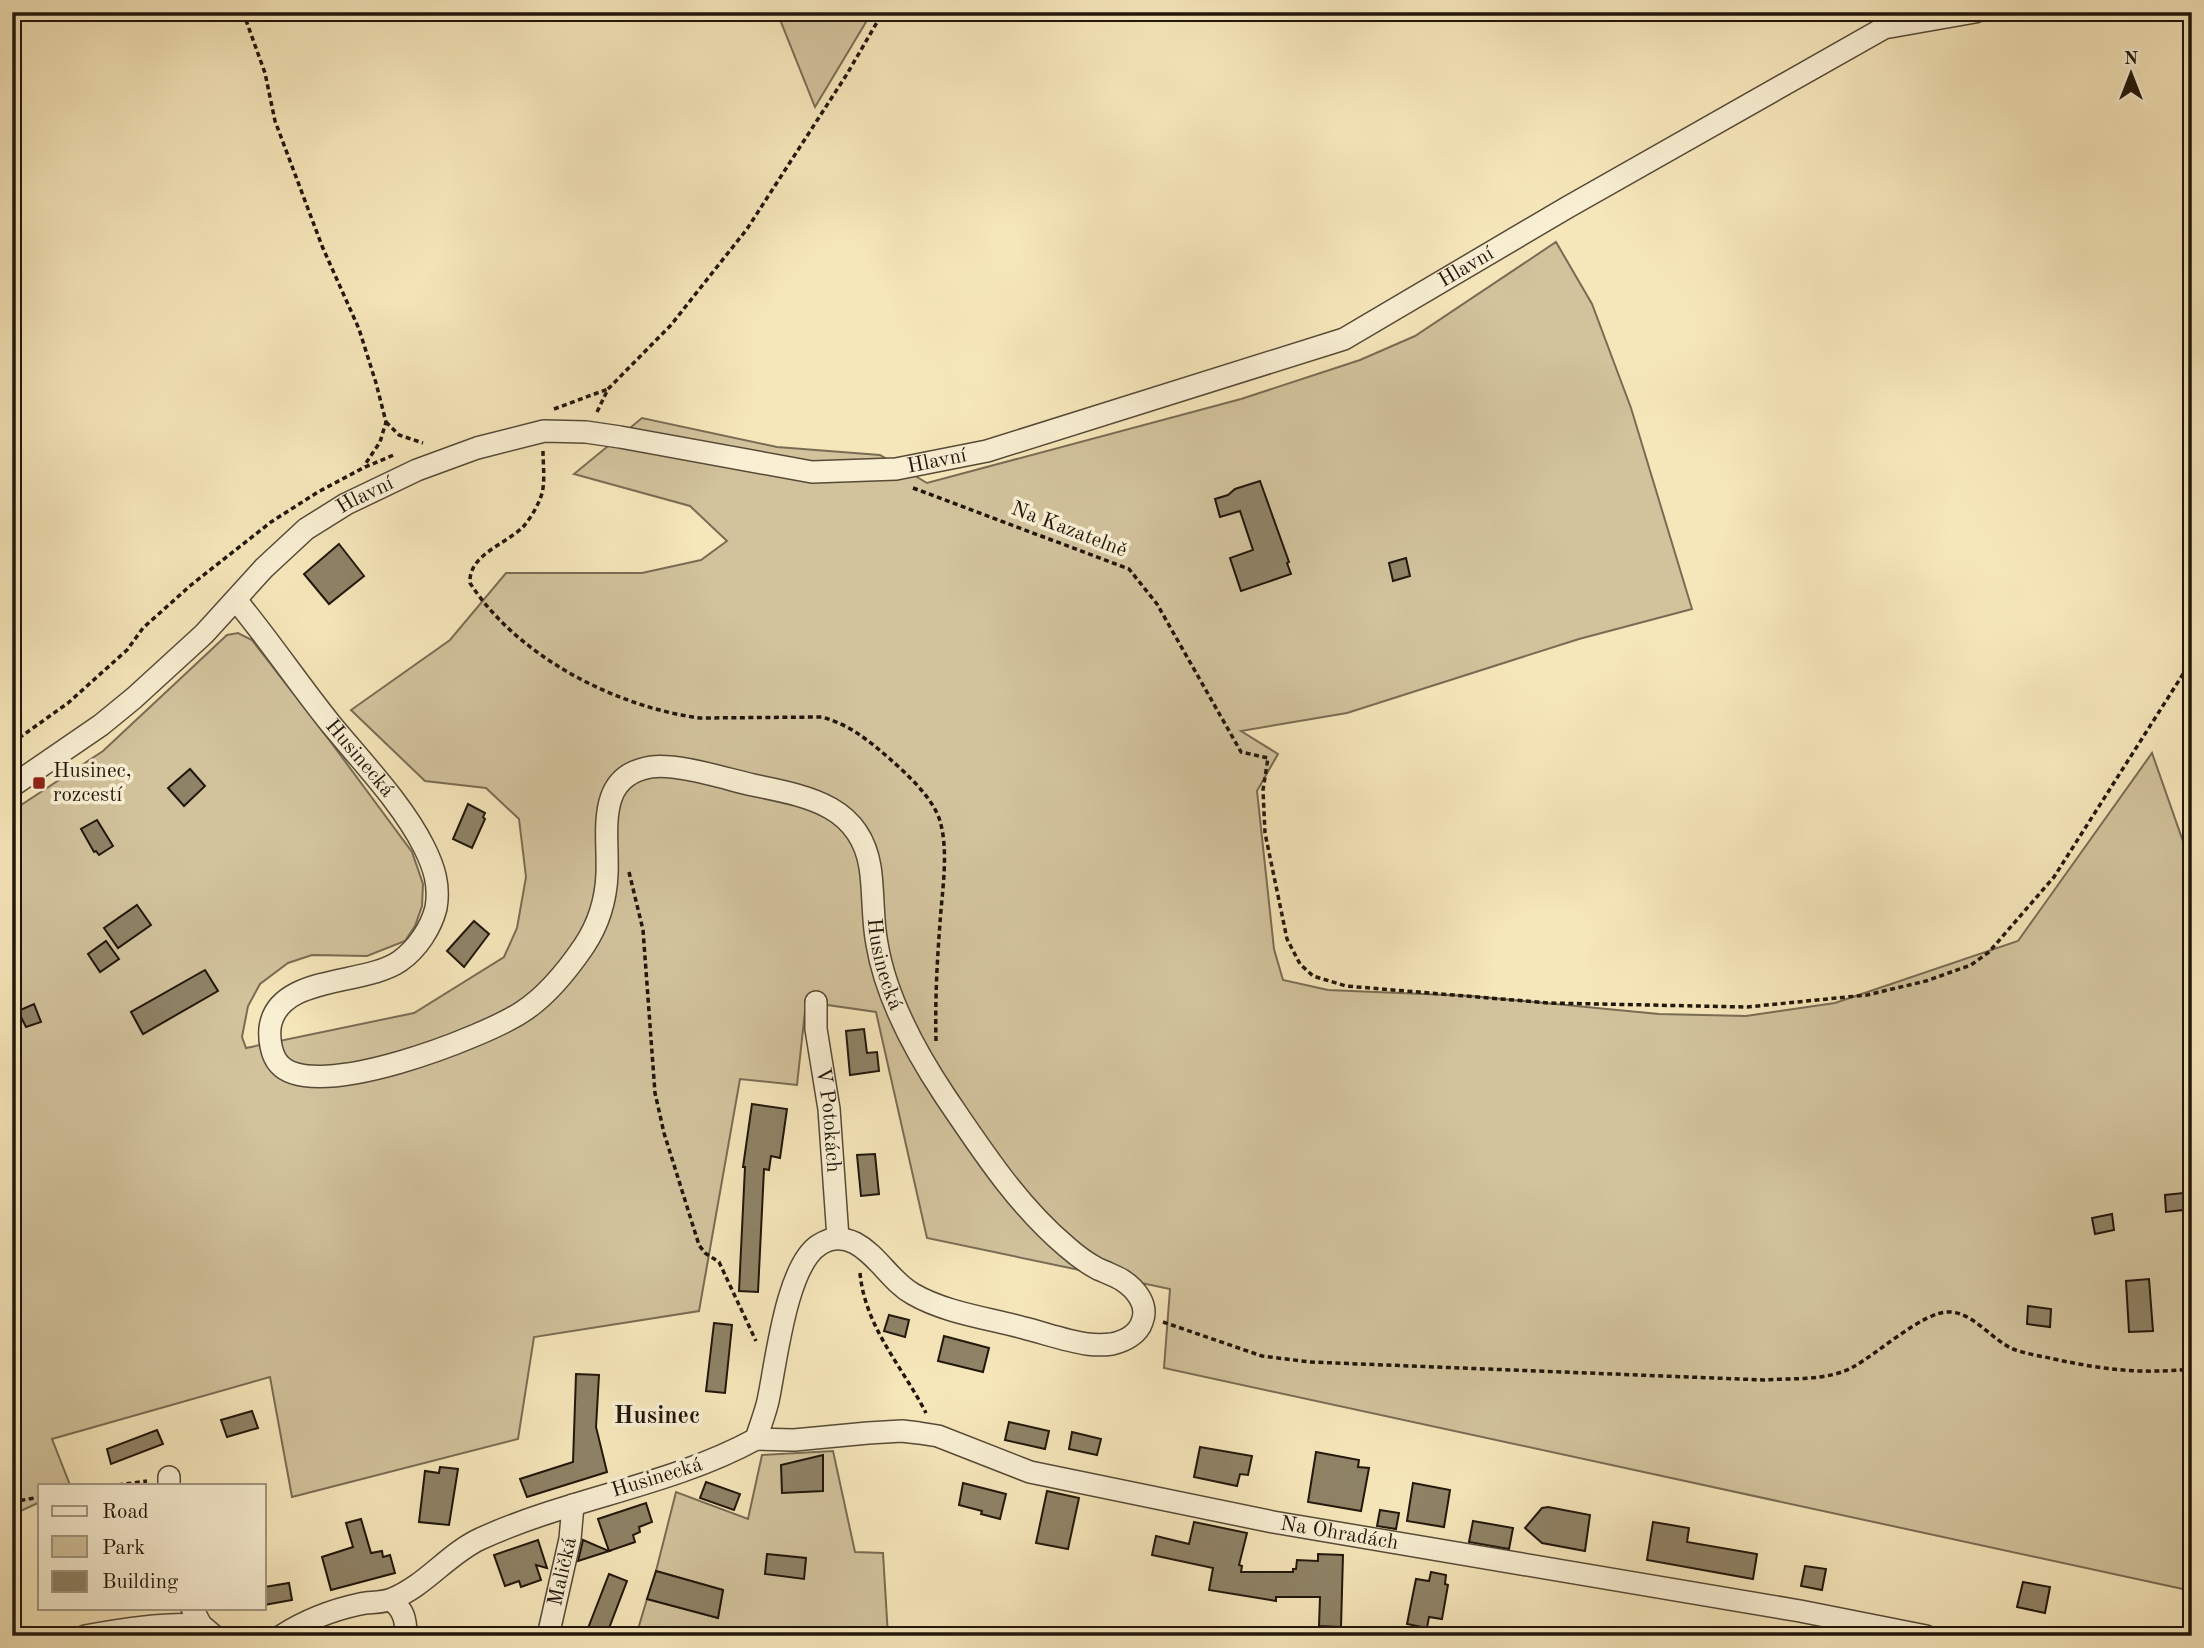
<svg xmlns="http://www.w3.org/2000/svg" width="2204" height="1648" font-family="'Old Standard TT',serif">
	<rect width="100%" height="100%" fill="#f6e7bb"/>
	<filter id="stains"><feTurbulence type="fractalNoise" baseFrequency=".00286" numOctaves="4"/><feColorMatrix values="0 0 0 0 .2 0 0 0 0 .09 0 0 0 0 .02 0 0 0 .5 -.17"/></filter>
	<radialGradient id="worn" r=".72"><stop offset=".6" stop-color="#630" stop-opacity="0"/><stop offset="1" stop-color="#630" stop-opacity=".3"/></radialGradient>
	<g fill="#d2c39d" stroke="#796c54" stroke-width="2">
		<path d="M 777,12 L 872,12 L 815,107 Z"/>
		<path d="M 1556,242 L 1592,304 L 1631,408 L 1692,609 L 1579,639 L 1347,713 L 1241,731 L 1278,754 L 1257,791 L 1274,949 L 1283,980 L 1328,990 L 1471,996 L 1659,1014 L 1746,1016 L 1835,1003 L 2018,941 L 2152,753 L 2192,867 L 2192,1591 L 1164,1368 L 1170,1289 L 927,1238 L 876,1012 L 806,1002 L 797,1085 L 740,1079 L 699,1311 L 534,1337 L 518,1439 L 292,1497 L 270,1377 L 52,1439 L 70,1485 L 40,1485 L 40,1502 L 12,1515 L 12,811 L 103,751 L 227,635 L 238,633 L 252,640 L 330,741 L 412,852 L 423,884 L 422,906 L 415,926 L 405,941 L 367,956 L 312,955 L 288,963 L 260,984 L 248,1006 L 242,1037 L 246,1048 L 414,1013 L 504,957 L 517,928 L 526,877 L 519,819 L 486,788 L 425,781 L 351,710 L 450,640 L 506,573 L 642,573 L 701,560 L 727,541 L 690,506 L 574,474 L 642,418 L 777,447 L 880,455 L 927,483 L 1241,399 L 1360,360 L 1415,336 Z"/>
		<path d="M 833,1451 L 855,1552 L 883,1553 L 888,1636 L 636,1636 L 647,1599 L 718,1618 L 723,1590 L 656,1571 L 676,1492 L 748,1519 L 762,1455 Z"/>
	</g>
	<g fill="#8f8367" stroke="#20160b" stroke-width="2">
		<path d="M 1260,481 L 1289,562 L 1287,563 L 1291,574 L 1241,591 L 1230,558 L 1253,550 L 1240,511 L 1220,517 L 1215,499 L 1228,495 L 1235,489 Z"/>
		<path d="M 339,544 L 364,576 L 329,604 L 304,574 Z"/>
		<path d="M 1406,558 L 1410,576 L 1393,581 L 1389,563 Z"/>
		<path d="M 190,769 L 205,786 L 184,806 L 168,788 Z"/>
		<path d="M 468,804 L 485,813 L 483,817 L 485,819 L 472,848 L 453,839 Z"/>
		<path d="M 97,820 L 113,846 L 99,855 L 96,851 L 94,852 L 81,829 Z"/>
		<path d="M 137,905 L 151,925 L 118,948 L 104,928 Z"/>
		<path d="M 474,921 L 489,934 L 464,967 L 447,951 Z"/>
		<path d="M 106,941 L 119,959 L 100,972 L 88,954 Z"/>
		<path d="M 205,970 L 218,991 L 143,1034 L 131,1012 Z"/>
		<path d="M 34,1004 L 41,1022 L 26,1027 L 18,1011 Z"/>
		<path d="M 864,1029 L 867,1053 L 877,1052 L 879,1071 L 850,1075 L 846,1031 Z"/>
		<path d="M 752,1104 L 787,1109 L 780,1158 L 771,1156 L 769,1170 L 764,1169 L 758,1292 L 739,1291 L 745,1167 L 743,1167 Z"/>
		<path d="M 875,1154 L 879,1194 L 861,1196 L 857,1155 Z"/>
		<path d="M 2183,1193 L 2183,1210 L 2166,1212 L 2165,1195 Z"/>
		<path d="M 2112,1214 L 2114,1230 L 2095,1234 L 2092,1218 Z"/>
		<path d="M 2149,1279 L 2153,1331 L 2129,1332 L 2126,1281 Z"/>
		<path d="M 2028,1306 L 2051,1309 L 2050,1327 L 2027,1324 Z"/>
		<path d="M 889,1315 L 909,1320 L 905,1337 L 884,1331 Z"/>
		<path d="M 714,1323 L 732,1325 L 725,1393 L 706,1391 Z"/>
		<path d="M 944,1336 L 989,1348 L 983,1372 L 938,1361 Z"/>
		<path d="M 576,1374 L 599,1375 L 596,1427 L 607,1472 L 527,1497 L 520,1479 L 573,1462 Z"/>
		<path d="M 252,1411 L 258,1428 L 227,1437 L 221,1420 Z"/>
		<path d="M 1009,1422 L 1049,1431 L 1045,1449 L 1005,1440 Z"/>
		<path d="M 157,1430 L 163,1444 L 111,1464 L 107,1449 Z"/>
		<path d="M 1072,1432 L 1101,1439 L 1097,1455 L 1069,1449 Z"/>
		<path d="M 1200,1447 L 1252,1456 L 1248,1475 L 1240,1474 L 1237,1486 L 1194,1477 Z"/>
		<path d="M 1316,1452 L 1359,1460 L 1358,1467 L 1369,1468 L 1361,1511 L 1308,1502 Z"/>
		<path d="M 823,1455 L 823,1491 L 782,1493 L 781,1465 Z"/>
		<path d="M 440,1467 L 458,1469 L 449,1525 L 419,1522 L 425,1471 L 439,1473 Z"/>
		<path d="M 706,1482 L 740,1494 L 734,1510 L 700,1498 Z"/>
		<path d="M 963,1483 L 1006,1494 L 1000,1519 L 981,1514 L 982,1511 L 959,1505 Z"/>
		<path d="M 1413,1483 L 1450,1490 L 1444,1527 L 1407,1521 Z"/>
		<path d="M 1047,1491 L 1079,1498 L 1068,1549 L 1036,1543 Z"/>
		<path d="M 646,1503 L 652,1522 L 639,1527 L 640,1532 L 633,1535 L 635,1542 L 609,1551 L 598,1519 Z"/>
		<path d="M 1548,1507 L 1590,1515 L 1585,1551 L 1542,1543 L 1525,1528 L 1542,1508 Z"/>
		<path d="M 1380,1510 L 1399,1513 L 1396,1529 L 1377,1526 Z"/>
		<path d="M 361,1519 L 371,1553 L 382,1551 L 383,1557 L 390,1555 L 395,1573 L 331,1590 L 322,1557 L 353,1547 L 346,1523 Z"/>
		<path d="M 1473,1521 L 1513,1528 L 1509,1549 L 1469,1542 Z"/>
		<path d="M 1194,1522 L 1247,1533 L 1239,1565 L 1242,1566 L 1241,1572 L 1293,1572 L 1293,1569 L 1296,1569 L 1297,1560 L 1318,1561 L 1318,1554 L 1343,1555 L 1341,1627 L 1319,1626 L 1320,1597 L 1276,1597 L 1276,1601 L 1209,1590 L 1213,1568 L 1152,1555 L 1156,1536 L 1189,1544 Z"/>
		<path d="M 1653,1522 L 1689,1528 L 1687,1542 L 1757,1554 L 1753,1579 L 1647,1560 Z"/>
		<path d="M 538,1540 L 547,1568 L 536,1565 L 541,1580 L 521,1587 L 519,1581 L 505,1586 L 494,1555 Z"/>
		<path d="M 583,1540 L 609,1551 L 578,1561 Z"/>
		<path d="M 767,1554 L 806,1558 L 804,1579 L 765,1574 Z"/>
		<path d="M 1805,1566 L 1826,1569 L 1822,1590 L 1801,1586 Z"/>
		<path d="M 656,1571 L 723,1590 L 718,1618 L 647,1599 Z"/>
		<path d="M 1431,1572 L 1446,1575 L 1445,1584 L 1448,1585 L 1442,1619 L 1429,1617 L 1427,1628 L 1407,1624 L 1416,1579 L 1429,1581 Z"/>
		<path d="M 609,1574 L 627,1581 L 606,1636 L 585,1636 Z"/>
		<path d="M 2023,1582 L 2050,1587 L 2045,1613 L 2017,1607 Z"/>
		<path d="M 289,1583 L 292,1600 L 264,1605 L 264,1587 Z"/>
	</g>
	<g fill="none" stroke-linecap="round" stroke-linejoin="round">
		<g stroke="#564a37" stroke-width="24">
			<g id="minor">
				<path id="s1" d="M 236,600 C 269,640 298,683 330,723 C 361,761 402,803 424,847 C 434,867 440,885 436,908 C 431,928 417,949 400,961 C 365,986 277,974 270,1028 C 269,1039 271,1055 279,1064 C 314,1104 484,1037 522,1012 C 547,996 567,971 584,946 C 598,925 606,899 607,874 C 609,834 594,776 651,767 C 677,763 726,779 753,785 C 805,796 860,804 870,867 C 874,892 872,919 877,944 C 886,998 915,1051 945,1096 C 981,1149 1017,1205 1067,1247 C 1076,1255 1087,1263 1098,1269 C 1101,1270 1119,1278 1122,1280 C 1136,1289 1149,1305 1142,1322 C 1138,1334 1125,1341 1112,1344 C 1104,1345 1095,1345 1087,1344 C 1066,1341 1044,1333 1024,1328 C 988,1318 946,1313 913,1294 C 890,1281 878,1255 855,1243 C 843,1237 831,1237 819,1245 C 786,1266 776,1364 768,1401 C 765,1414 760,1426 756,1439 C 670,1486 569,1498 480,1539 C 448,1554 425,1586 392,1599 C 382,1603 370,1602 360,1604 C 332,1610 306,1620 281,1636"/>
				<path id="s2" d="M 12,786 L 101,725 L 134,698 L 204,634 L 264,568 L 306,529 L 346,504 L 417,470 L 477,448 L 544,431 L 586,432 L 620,437 L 812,472 L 896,469 L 987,451 L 1344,339 L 1568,207 L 1884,28 L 1975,12"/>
				<path id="s3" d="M 816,1002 L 816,1029 L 829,1109 L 838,1238"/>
				<path id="s4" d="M 756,1439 L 794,1440 L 868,1433 L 902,1431 L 919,1433 L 938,1436 L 1030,1472 L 1273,1522 L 1800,1611 L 1926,1636"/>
				<path d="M 169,1477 L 169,1485"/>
				<path d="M 391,1600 C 404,1610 406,1620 406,1636"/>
				<path d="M 192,1608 L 201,1625 L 214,1636"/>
				<path d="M 85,1636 C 123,1629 162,1623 201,1625"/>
				<path id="s5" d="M 548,1636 L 570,1539 L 573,1505"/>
			</g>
		</g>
		<g stroke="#20160b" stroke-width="3.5" stroke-dasharray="5 3.5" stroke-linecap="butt">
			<path d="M 243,12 L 265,73 L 275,121 L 322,246 L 359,329 L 376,383 L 386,422 L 380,442 L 364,466"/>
			<path d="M 554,409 L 608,389"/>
			<path d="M 597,412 L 608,389 L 671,325 L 747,229 L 847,74 L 883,12"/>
			<path d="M 386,422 L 399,435 L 423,443"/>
			<path d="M 543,451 C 543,466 546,486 540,499 C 536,509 530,519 523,527 C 506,544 468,555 470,583 C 517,656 615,707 700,718 L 822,717 C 850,725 868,740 890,759 C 908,775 933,798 940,821 C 949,852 942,891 940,923 C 937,962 935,1001 936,1041"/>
			<path d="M 913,488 L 1129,569 L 1157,604 L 1241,752 L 1268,758 L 1263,790 L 1265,833 L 1287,939 L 1300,964 L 1313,976 L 1346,986 L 1549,1003 L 1747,1007 L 1867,995 L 1926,981 L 1971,965 L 1989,952 L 2054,877 L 2192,660"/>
			<path d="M 12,743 L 68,703 L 127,650 L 143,628 L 191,585 L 271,522 L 318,492 L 363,468 L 396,454"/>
			<path d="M 629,872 L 643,930 L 655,1093 L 664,1133 L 699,1245 L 705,1253 L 719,1262 L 756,1341"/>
			<path d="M 860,1273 C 865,1327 902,1366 926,1413"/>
			<path d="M 1163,1322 L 1262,1356 L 1310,1362 L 1764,1380 C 1792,1378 1828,1381 1853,1367 C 1877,1354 1924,1311 1949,1312 C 1973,1312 1992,1340 2013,1349 C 2026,1354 2041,1356 2054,1359 C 2105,1370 2140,1374 2192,1369"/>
			<path d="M 118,1485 L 147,1481"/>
			<path d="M 12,1502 L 40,1497"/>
		</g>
		<use href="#minor" stroke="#f9efd3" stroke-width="21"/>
	</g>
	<rect fill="#8f2418" stroke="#f9efd3" stroke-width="2.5" x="32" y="776" width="14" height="14" rx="3.5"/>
	<g text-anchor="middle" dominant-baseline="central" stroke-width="7" stroke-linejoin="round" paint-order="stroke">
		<g font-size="21" fill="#20160b" stroke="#f9efd3">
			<text stroke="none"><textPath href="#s2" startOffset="1615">Hlavní</textPath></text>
			<text stroke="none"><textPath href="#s2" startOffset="1048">Hlavní</textPath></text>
			<text stroke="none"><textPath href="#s2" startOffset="460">Hlavní</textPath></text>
			<text transform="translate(1069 530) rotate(21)">Na Kazatelně</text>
			<text stroke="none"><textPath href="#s1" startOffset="201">Husinecká</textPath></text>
			<text stroke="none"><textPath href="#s1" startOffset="1544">Husinecká</textPath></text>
			<text stroke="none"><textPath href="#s3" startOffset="119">V Potokách</textPath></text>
			<text transform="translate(657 1478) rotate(-17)">Husinecká</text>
			<text stroke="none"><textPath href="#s4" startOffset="597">Na Ohradách</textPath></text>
			<text stroke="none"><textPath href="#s5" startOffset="66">Maličká</textPath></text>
		</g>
		<g font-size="21" fill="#20160b" stroke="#f9efd3" text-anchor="start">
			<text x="53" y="771">Husinec,<tspan x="53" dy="24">rozcestí</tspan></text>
		</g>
		<g font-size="24" font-weight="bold" fill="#20160b" stroke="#f9efd3">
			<text x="657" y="1417">Husinec</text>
		</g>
	</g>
	<rect width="2204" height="1648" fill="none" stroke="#f6e7bb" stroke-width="42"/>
	<rect x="14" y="14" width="2176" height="1620" fill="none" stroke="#20160b" stroke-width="3.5"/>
	<rect x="21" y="21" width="2162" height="1606" fill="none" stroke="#20160b" stroke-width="2"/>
	<rect x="38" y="1484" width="228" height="126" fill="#f9efd3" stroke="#a29883" stroke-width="2"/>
	<rect x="52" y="1506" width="35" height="10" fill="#f9efd3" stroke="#a29883" stroke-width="2"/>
	<text x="102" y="1518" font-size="21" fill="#20160b">Road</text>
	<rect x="52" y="1536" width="35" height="21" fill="#d2c39d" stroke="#a29883" stroke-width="2"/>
	<text x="102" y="1554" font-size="21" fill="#20160b">Park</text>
	<rect x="52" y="1571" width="35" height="21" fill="#8f8367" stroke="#a29883" stroke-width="2"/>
	<text x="102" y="1588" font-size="21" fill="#20160b">Building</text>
	<g transform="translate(2131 74)" stroke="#f9efd3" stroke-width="5" paint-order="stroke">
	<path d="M0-5L12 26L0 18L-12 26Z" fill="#20160b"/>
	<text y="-10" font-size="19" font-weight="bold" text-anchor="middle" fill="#20160b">N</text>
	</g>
	<rect width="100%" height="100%" filter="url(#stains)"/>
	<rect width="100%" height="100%" fill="url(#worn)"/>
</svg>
